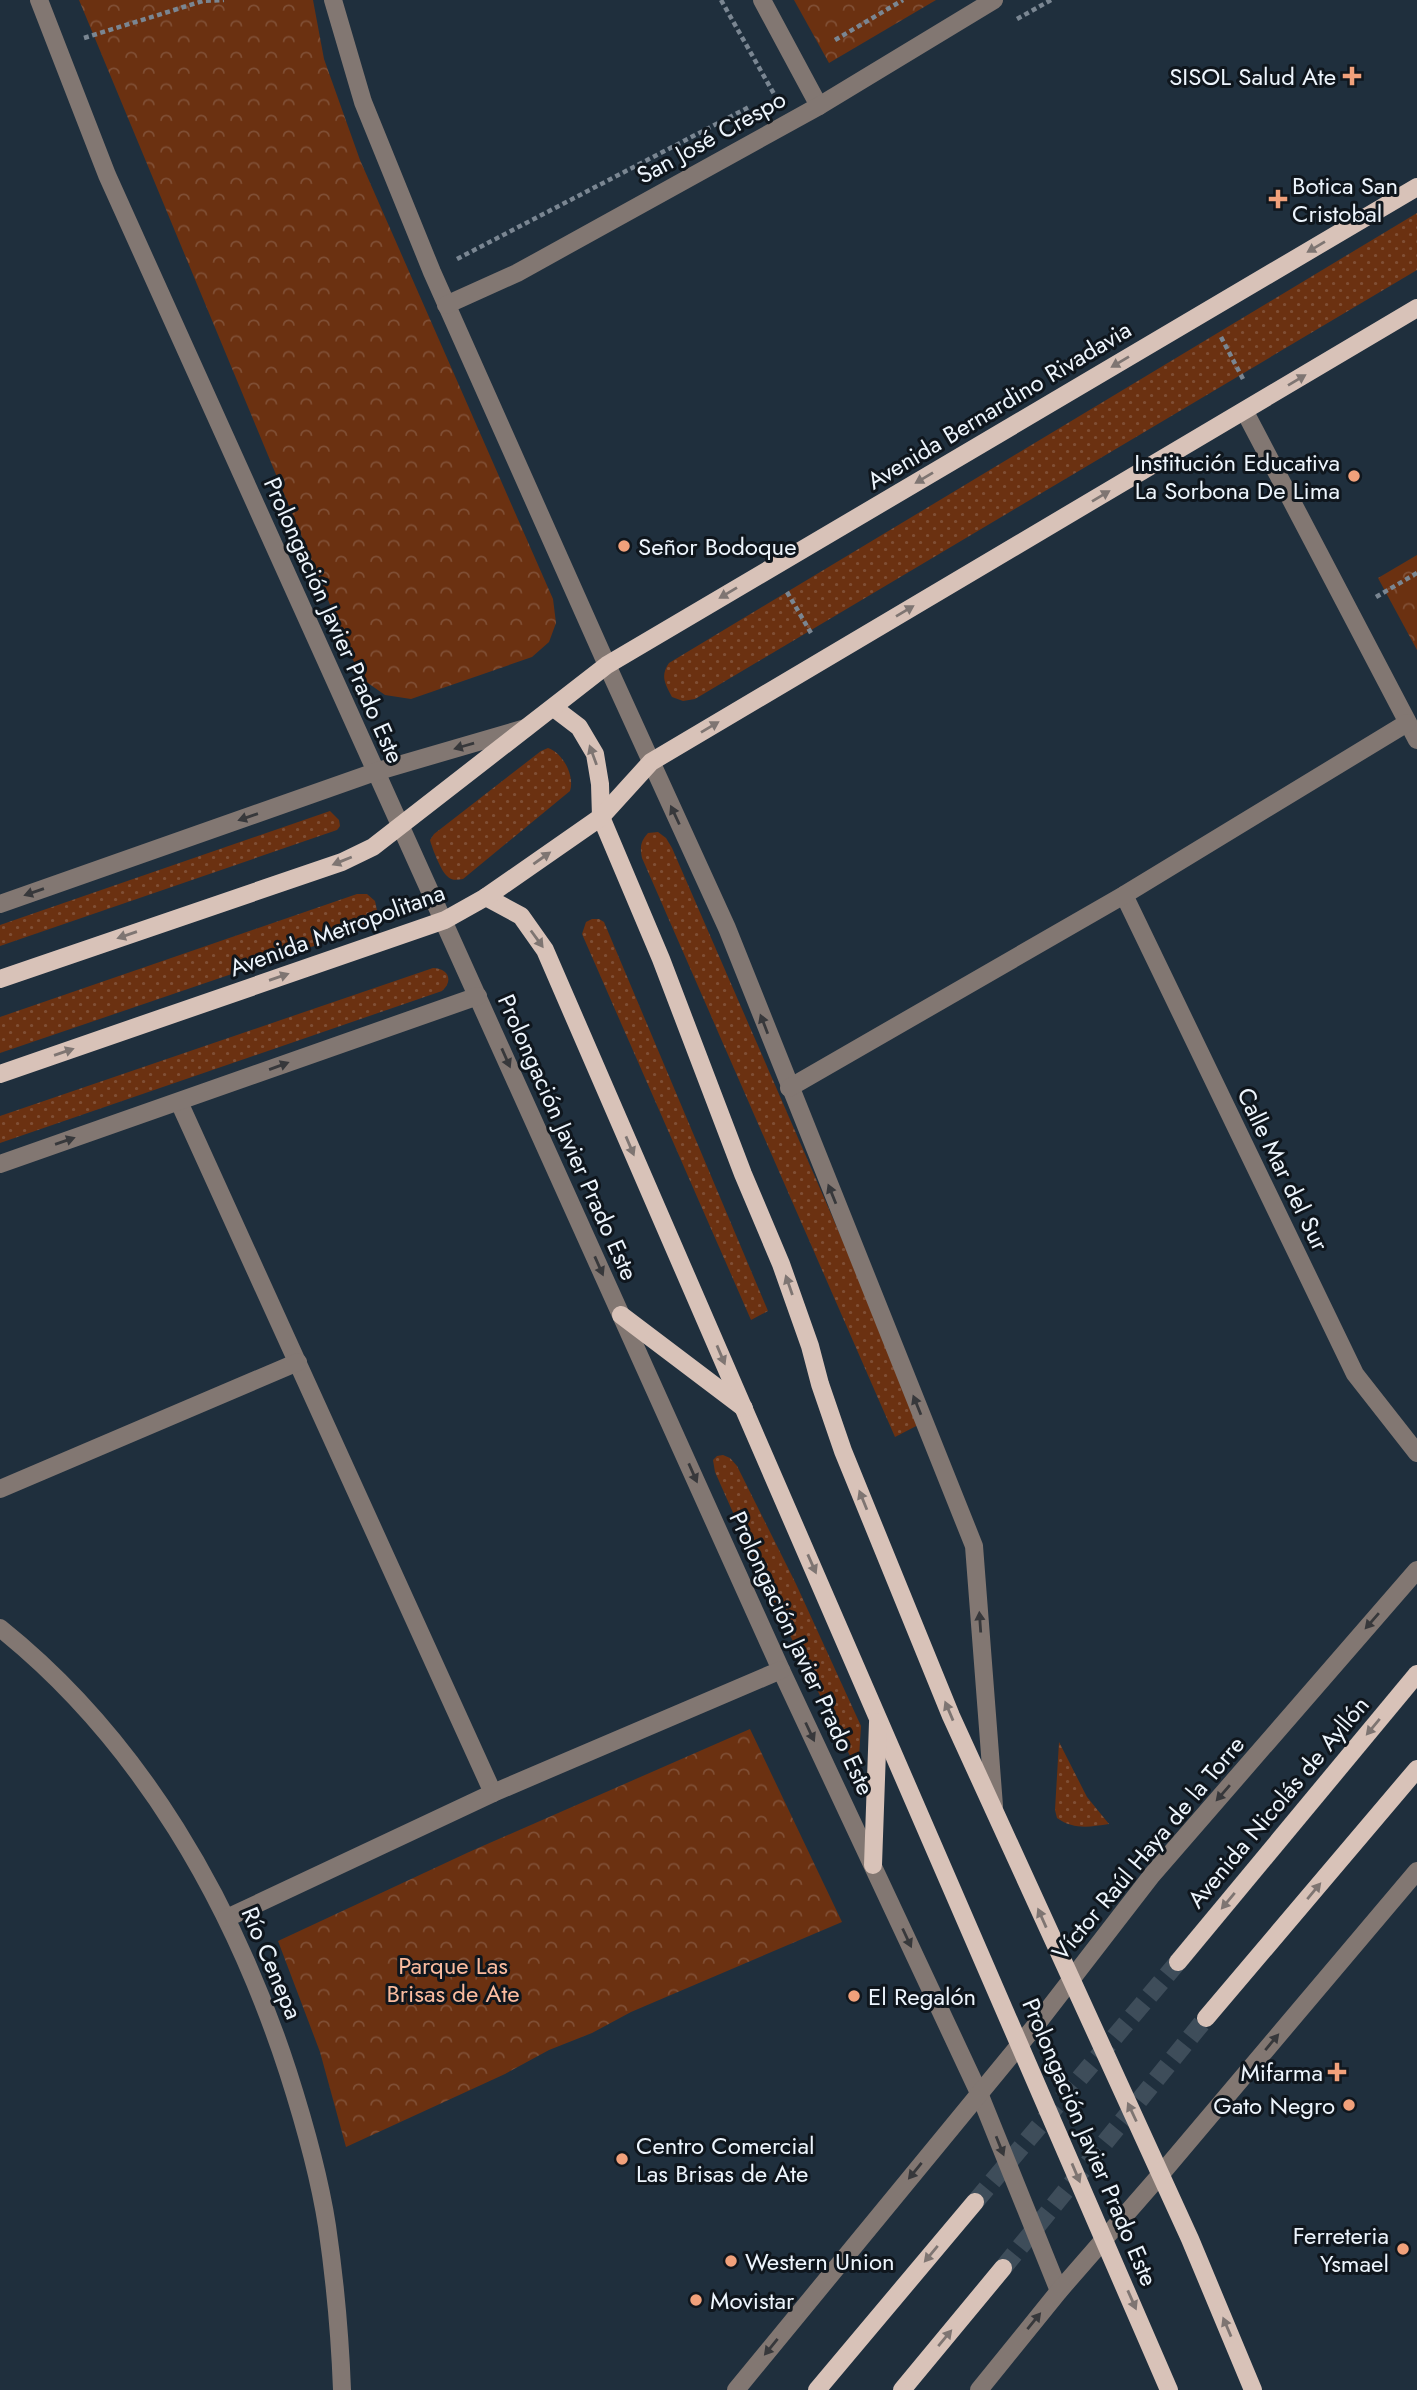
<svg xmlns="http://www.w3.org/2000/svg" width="1417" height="2390" font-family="Jost,sans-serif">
	<defs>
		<pattern id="grass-dots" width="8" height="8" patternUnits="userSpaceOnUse" patternTransform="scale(1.75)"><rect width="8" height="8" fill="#6b3111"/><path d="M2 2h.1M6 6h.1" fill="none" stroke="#804f35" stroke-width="1.8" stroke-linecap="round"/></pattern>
		<pattern id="park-crowns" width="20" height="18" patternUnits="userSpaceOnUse" patternTransform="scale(1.75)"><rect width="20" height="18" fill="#6b3111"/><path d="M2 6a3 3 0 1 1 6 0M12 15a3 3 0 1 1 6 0" fill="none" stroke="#804f35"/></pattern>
	</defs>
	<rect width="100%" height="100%" fill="#1f2f3d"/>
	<g fill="url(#grass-dots)">
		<path d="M 1417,213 L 1417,270 L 695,699 L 683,701 L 672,697 C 665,684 660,676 669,663 Z"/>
		<path d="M 548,748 C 563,753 575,776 570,791 L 463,879 C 458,880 451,881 447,876 C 441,871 432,848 430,840 L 434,834 L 541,751 Z"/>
		<path d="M 330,811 L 339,820 L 340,826 L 337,830 L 0,946 L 0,925 Z"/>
		<path d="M 658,832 L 666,838 L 672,848 L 922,1423 L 895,1437 L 642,858 C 640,847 640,842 648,833 Z"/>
		<path d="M 357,894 L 367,894 L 375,901 L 378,915 L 371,924 L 361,930 L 0,1053 L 0,1017 Z"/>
		<path d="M 592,919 L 599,919 L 604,922 L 768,1311 L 751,1320 L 582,934 L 586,922 Z"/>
		<path d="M 433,968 C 448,968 454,981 442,991 L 0,1143 L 0,1116 Z"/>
		<path d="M 723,1455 L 730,1458 L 737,1466 L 796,1584 L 861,1726 L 858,1772 L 766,1587 L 715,1472 L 713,1460 L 717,1456 Z"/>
		<path d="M 1059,1742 L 1087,1797 L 1109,1824 C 1090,1827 1074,1830 1057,1818 L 1055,1810 Z"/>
	</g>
	<g fill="url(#park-crowns)">
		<path d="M 79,0 L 313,0 L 324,59 L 360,160 L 553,599 L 556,623 L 549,642 L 532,657 L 411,699 L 385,695 L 365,681 L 353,660 Z"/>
		<path d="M 794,0 L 936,0 L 829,63 Z"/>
		<path d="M 1417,555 L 1417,650 L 1378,578 Z"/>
		<path d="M 750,1729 L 842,1922 L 631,2012 L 592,2033 L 549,2050 L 505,2074 L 346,2147 L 320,2052 L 278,1941 L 469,1852 Z"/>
	</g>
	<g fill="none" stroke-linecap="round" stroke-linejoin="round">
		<g stroke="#3e4d5a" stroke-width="18" stroke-dasharray="18 9" stroke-linecap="butt">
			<path d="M 975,2202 L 1178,1962"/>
			<path d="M 1003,2268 L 1206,2018"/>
		</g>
		<g stroke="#7a8692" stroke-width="4.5" stroke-dasharray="5 3.5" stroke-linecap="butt">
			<path d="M 721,0 L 774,94"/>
			<path d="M 1017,19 L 1051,0"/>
			<path d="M 84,38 L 203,1 L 224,0"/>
			<path d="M 835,40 L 903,0"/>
			<path d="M 457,259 L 751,106"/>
			<path d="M 1221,337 L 1243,379"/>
			<path d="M 787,592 L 811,633"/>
			<path d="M 1376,597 L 1417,573"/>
		</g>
		<g stroke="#827772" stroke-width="18">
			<path d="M 39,0 L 107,175 L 781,1670 L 979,2093 L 1059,2291"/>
			<path d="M 333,0 L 363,102 L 432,272 L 607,665 L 727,928 L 974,1546 L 994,1806"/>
			<path d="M 762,0 L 819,106"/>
			<path d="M 446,305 L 517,273 L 819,106 L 994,0"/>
			<path d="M 1245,412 L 1417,740"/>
			<path d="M 1124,895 L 1355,1374 L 1417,1453"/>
			<path d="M 0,904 L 375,772 L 526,728"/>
			<path d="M 789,1088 L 1124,895 L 1407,723"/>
			<path d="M 179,1102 L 493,1793"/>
			<path d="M 0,1164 L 478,996"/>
			<path d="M 0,1489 L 298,1362"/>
			<path d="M 0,1628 C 141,1741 233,1903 288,2072 C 304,2122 319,2174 327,2226 C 335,2281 340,2335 342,2390"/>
			<path d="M 227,1918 L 493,1793 L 781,1670"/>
			<path d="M 736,2390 L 1040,2020 L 1152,1875 L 1417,1570"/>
			<path d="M 979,2390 L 1059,2291 L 1161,2174 L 1417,1871"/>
		</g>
		<g stroke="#d8c2b8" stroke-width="18">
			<path d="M 554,708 L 579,727 L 595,754 L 600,784 L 601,817 L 661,959 L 743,1174 L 781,1264 L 810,1346 L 820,1384 L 843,1451 L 951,1716 L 1190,2239 L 1253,2390"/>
			<path d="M 486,897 L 521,916 L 545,950 L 1169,2390"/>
			<path d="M 0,979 L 342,862 L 373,847 L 607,665 L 1417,187"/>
			<path d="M 0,1074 L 445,920 L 486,897 L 601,817 L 651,762 L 1417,308"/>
			<path d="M 621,1315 L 744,1408"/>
			<path d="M 873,1865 L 878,1722"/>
			<path d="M 1178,1962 L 1417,1674"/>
			<path d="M 1206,2018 L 1417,1769"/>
			<path d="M 817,2390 L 975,2202"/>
			<path d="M 902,2390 L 1003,2268"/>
		</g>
	</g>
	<defs><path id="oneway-solid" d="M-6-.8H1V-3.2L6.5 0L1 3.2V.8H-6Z" transform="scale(1.75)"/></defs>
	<g fill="#7e7572">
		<use href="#oneway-solid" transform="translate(1316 247) rotate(149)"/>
		<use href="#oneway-solid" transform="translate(1120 362) rotate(149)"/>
		<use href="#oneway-solid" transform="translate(1297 380) rotate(-31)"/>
		<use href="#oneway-solid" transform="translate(924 478) rotate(149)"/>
		<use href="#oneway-solid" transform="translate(1101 496) rotate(-31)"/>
		<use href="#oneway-solid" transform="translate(728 593) rotate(149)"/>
		<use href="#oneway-solid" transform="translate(905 611) rotate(-31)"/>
		<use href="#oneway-solid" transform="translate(710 727) rotate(-31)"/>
		<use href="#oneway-solid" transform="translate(593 755) rotate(-110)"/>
		<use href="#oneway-solid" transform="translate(542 858) rotate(-35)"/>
		<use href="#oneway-solid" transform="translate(342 861) rotate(158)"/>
		<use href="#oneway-solid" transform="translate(127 935) rotate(161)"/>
		<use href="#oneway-solid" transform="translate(537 939) rotate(54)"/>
		<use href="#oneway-solid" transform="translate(279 977) rotate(-19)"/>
		<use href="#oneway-solid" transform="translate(64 1052) rotate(-19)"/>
		<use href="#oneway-solid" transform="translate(630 1146) rotate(67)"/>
		<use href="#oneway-solid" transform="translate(789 1285) rotate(-109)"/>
		<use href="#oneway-solid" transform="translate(721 1355) rotate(67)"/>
		<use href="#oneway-solid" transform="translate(863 1500) rotate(-112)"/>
		<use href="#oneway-solid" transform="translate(812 1564) rotate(66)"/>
		<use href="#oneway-solid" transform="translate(949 1711) rotate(-113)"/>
		<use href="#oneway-solid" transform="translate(1373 1727) rotate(130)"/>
		<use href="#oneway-solid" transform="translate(1314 1891) rotate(-50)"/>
		<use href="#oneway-solid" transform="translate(1228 1901) rotate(130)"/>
		<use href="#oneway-solid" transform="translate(1042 1918) rotate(-114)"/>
		<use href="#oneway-solid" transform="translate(1132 2112) rotate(-115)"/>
		<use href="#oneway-solid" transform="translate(1076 2173) rotate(67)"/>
		<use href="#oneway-solid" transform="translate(931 2254) rotate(130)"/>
		<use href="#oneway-solid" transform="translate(1132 2300) rotate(66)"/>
		<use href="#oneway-solid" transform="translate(1227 2327) rotate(-113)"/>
		<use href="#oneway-solid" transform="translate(945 2338) rotate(-50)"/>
	</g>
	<g fill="#37383b">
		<use href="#oneway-solid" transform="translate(464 746) rotate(164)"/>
		<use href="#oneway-solid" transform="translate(675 815) rotate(-115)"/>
		<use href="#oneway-solid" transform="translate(248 817) rotate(161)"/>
		<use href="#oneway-solid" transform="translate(34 892) rotate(161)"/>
		<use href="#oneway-solid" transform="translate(764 1024) rotate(-111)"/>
		<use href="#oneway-solid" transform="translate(506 1058) rotate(66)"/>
		<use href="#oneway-solid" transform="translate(279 1066) rotate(-20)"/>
		<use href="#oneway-solid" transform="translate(65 1141) rotate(-19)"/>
		<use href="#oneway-solid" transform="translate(832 1194) rotate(-112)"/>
		<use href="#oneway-solid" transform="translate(599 1266) rotate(66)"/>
		<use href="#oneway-solid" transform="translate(917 1405) rotate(-112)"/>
		<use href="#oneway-solid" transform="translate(693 1473) rotate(66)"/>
		<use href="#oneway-solid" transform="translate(1372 1621) rotate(131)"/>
		<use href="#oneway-solid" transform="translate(980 1622) rotate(-94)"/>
		<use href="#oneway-solid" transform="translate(810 1732) rotate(65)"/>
		<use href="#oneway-solid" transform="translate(1223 1793) rotate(131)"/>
		<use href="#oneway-solid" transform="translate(907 1938) rotate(65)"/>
		<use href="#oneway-solid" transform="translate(1272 2042) rotate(-50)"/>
		<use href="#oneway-solid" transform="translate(1000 2146) rotate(68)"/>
		<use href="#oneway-solid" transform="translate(915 2171) rotate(129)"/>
		<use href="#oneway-solid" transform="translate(1034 2321) rotate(-51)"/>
		<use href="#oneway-solid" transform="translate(771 2347) rotate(129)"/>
	</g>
	<g fill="#f1a17b" stroke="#0f161d" stroke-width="2.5">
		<path d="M1348.5 65.5h7v7h7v7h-7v7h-7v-7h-7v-7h7z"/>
		<path d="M1274.5 188.5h7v7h7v7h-7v7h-7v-7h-7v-7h7z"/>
		<circle cx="1354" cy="476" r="7"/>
		<circle cx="624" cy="546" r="7"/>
		<circle cx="854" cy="1996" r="7"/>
		<path d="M1333.5 2061.5h7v7h7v7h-7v7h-7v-7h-7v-7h7z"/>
		<circle cx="1349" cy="2105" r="7"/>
		<circle cx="622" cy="2159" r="7"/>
		<circle cx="1403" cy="2249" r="7"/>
		<circle cx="731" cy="2261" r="7"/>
		<circle cx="696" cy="2300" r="7"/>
	</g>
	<g text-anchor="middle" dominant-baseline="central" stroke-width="6" stroke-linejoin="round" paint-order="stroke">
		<g font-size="24" fill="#edf5fd" stroke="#0f161d" text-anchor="start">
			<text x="1336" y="76" text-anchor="end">SISOL Salud Ate</text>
			<text x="1292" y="185">Botica San<tspan x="1292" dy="28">Cristobal</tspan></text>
			<text x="1340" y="462" text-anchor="end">Institución Educativa<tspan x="1340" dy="28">La Sorbona De Lima</tspan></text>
			<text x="638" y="546">Señor Bodoque</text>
			<text x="868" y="1996">El Regalón</text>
			<text x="1323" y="2072" text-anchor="end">Mifarma</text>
			<text x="1335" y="2105" text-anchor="end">Gato Negro</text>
			<text x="636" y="2145">Centro Comercial<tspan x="636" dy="28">Las Brisas de Ate</tspan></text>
			<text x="1389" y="2235" text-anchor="end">Ferreteria<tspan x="1389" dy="28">Ysmael</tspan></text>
			<text x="745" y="2261">Western Union</text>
			<text x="710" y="2300">Movistar</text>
		</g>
		<g font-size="24" fill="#edf5fd" stroke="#0f161d">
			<text transform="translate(711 137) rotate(-29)">San José Crespo</text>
			<text transform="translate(999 405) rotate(-31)">Avenida Bernardino Rivadavia</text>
			<text transform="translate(334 620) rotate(66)">Prolongación Javier Prado Este</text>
			<text transform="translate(337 930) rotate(-20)">Avenida Metropolitana</text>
			<text transform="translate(568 1137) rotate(66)">Prolongación Javier Prado Este</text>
			<text transform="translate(1283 1169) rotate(64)">Calle Mar del Sur</text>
			<text transform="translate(802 1653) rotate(65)">Prolongación Javier Prado Este</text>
			<text transform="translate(1278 1802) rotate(-50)">Avenida Nicolás de Ayllón</text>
			<text transform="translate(1148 1848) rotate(-50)">Víctor Raúl Haya de la Torre</text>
			<text transform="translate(272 1963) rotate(67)">Río Cenepa</text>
			<text transform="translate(1090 2142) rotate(67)">Prolongación Javier Prado Este</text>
		</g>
		<g font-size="24" fill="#fbbc9f" stroke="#0f161d">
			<text x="453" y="1965">Parque Las<tspan x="453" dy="28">Brisas de Ate</tspan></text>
		</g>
	</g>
</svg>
